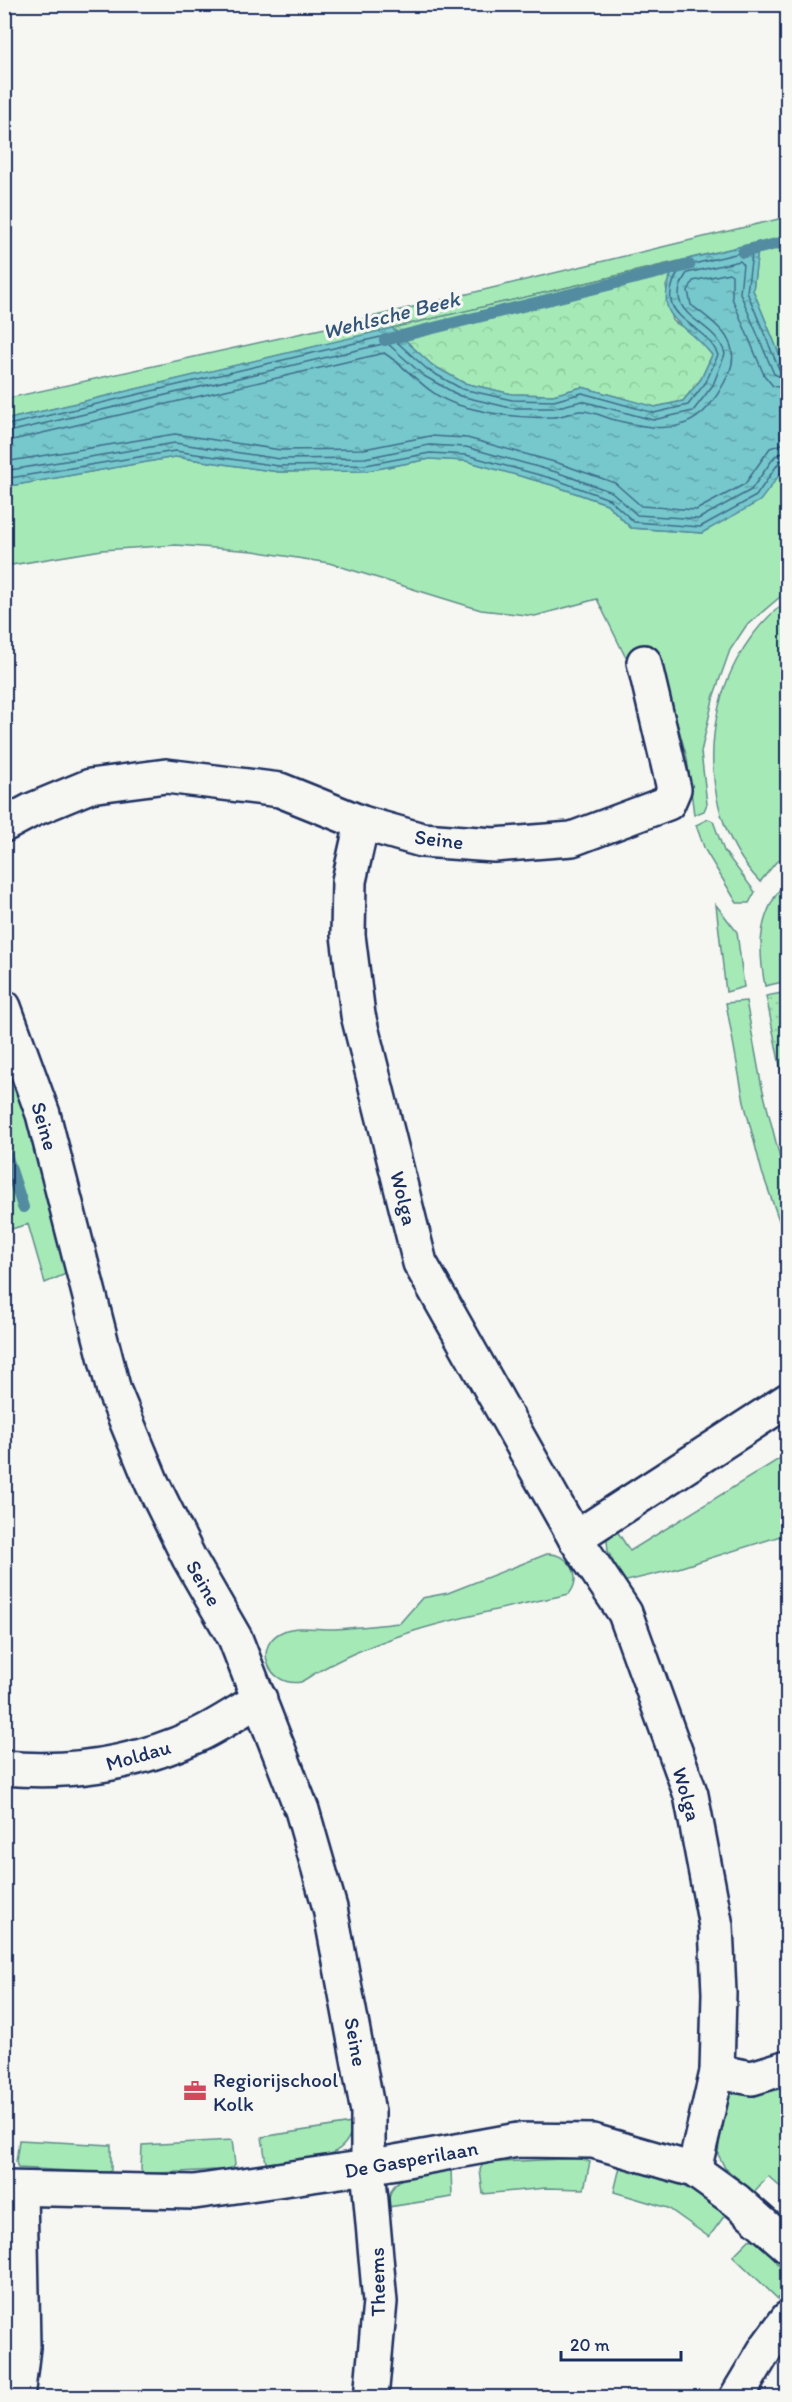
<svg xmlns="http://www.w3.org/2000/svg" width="792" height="2402" font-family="Itim,sans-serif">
	<defs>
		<pattern id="forest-crowns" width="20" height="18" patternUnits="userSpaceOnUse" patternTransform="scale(1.5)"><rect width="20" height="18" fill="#a5eab6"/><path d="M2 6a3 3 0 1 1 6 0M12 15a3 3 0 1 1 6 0" fill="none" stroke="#8dc99f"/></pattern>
		<pattern id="garden-dots" width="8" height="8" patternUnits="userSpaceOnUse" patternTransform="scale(1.5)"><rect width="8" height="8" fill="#a5eab6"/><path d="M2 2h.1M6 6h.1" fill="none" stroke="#8dc99f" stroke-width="1.8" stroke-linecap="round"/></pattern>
		<pattern id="water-ripples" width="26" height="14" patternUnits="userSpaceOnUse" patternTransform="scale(1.5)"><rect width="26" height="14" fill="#76c8cc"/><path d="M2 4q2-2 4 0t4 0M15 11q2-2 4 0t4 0" fill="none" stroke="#60a3a9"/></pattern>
	</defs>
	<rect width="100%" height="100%" fill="#f6f6f2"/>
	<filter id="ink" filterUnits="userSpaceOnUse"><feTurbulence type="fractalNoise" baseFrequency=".0167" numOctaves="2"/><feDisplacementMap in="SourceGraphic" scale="12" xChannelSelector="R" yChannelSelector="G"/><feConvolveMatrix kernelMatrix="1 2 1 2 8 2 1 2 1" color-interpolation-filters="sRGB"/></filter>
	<g filter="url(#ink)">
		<g fill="#a5eab6" stroke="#608c8a" stroke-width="1.5">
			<path d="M 787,217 L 787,373 L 753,290 L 759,242 L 5,420 L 4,399 L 330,327 Z"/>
			<path d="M 175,457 L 279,472 L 366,471 L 430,459 L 466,461 L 552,485 L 607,504 L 631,528 L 702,533 L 781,473 L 787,458 L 787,591 L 746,626 L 730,650 L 714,695 L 701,752 L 707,804 L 704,811 L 694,815 L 687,758 L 656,649 L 625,656 L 597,599 L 535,616 L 481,610 L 329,563 L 253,551 L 176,545 L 102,550 L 5,566 L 5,485 L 16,485 Z"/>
			<path d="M 787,601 L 787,855 L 776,862 L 760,882 C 686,804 702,664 787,601 Z"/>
			<path d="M 708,819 L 713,821 L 724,851 L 755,892 L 749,903 L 737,903 L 705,850 L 696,825 Z"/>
			<path d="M 787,880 L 787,981 L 765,986 C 757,944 759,913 787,880 Z"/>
			<path d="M 716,905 L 737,932 L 744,987 L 726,992 Z"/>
			<path d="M 746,1001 L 761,1083 L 787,1186 L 787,1243 L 762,1172 L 744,1102 L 726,1003 Z"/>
			<path d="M 4,1043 L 29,1109 L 68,1273 L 45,1283 L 28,1224 L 5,1231 L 5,1213 L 9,1211 L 4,1194 Z"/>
			<path d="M 787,1454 L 787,1534 L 672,1570 L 623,1582 L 608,1551 L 606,1530 L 615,1528 L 630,1551 Z"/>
			<path d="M 547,1554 C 569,1553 584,1576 569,1594 C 479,1614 380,1630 301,1682 C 268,1688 251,1644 284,1631 C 299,1625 319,1630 335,1629 C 357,1628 379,1625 400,1623 L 422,1598 L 448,1593 Z"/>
			<path d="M 786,2083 L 787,2193 L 768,2176 L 754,2192 L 725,2168 L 718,2154 L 724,2099 C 738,2084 766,2086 786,2083 Z"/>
			<path d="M 352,2123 C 351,2163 300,2160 270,2165 L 266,2163 L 262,2137 Z"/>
			<path d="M 19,2140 L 111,2145 L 111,2170 L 108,2173 L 18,2168 L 16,2162 Z"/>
			<path d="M 232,2140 L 235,2164 L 232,2169 L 145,2174 L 141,2170 L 142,2145 Z"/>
			<path d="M 580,2158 L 590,2162 L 584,2189 L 546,2188 L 483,2194 L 480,2170 L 483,2163 Z"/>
			<path d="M 626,2164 C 664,2175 696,2189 725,2215 L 709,2237 L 668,2208 L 614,2192 L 620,2167 Z"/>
			<path d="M 447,2168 L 451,2170 L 452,2197 L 388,2207 C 388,2172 420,2173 447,2168 Z"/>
			<path d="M 755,2239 C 775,2256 792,2273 778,2299 L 733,2256 L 749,2240 Z"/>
		</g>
		<path fill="url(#forest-crowns)" stroke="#608c8a" stroke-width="1.5" d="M 676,262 L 666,286 L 673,321 L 695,335 L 712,355 L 701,379 L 683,401 L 655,407 L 582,387 L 553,395 L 512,394 L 464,383 L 432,365 L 392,328 Z"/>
		<path fill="url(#garden-dots)" stroke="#608c8a" stroke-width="1.5" d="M 787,992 L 788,992 L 787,1101 L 766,996 Z"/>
		<path fill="url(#water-ripples)" stroke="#528ba0" stroke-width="1.5" d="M 759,242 L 753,290 L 787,373 L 787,458 L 781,473 L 760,501 L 702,533 L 631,528 L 607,504 L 552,485 L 466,461 L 430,459 L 366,471 L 279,472 L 175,457 L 16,485 L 5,485 L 5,420 L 392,328 L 432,365 L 464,383 L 512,394 L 553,395 L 582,387 L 655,407 L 683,401 L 701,379 L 712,355 C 680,315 650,322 676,262 Z"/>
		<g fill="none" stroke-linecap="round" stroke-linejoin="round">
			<g stroke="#3f6c8a" stroke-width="1.5">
				<path d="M 4,426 L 389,335 L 428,370 L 462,389 L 512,400 L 554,401 L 582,393 L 654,413 L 688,405 L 706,382 L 718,355 C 702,318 648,320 681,267 L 748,251 L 752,254 L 747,292 L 779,369 L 788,373"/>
				<path d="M 4,433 L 387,343 L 424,376 L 460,396 L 511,408 L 554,408 L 582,401 L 653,420 L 693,411 L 713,385 L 725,354 C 716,318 658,318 687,273 L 740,261 L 743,264 L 740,293 L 774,374 L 788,380"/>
				<path d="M 4,442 L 384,353 C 410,369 426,395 458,405 C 489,414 521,419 553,417 C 562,417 571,412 580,411 C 590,410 604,417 615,420 C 674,435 702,431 729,373 C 743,341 714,322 691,305 L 688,291 L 693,281 L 729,273 L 732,275 L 732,298 L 764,375 L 773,386 L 788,389"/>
				<path d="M 4,462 L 175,434 L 281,450 L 364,449 L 430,436 L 467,438 L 558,463 L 615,483 L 641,506 L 696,510 L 745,484 L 770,448 L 788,442"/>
				<path d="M 4,471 L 175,443 L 280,459 L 365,458 L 429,445 L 466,447 L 556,472 L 612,492 L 637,515 L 698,519 L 751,490 L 775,456 L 788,451"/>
				<path d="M 4,479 L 175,451 L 279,466 L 366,465 L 430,453 L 466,455 L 554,479 L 609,499 L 634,522 L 700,527 L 756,496 L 780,461 L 788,458"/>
			</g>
			<g stroke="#528ba0" stroke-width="12">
				<path d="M 743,252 L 788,241"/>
				<path d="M 385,340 L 689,265"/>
				<path d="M 4,1148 L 23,1207"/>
			</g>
			<g stroke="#1b2f5e" stroke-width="38">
				<g id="minor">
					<path d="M 362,823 L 349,881 L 348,935 L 358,1015 L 420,1263 L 575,1538 L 625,1613 L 691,1795 L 716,1926 L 719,1993 L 717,2072 L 694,2170"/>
					<path d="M 4,825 L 32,810 L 90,786 L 166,776 L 280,790 L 362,823 L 422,840 L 494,845 L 572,839 L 668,803 L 674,789 L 644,662"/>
					<path d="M 4,1007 L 43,1114 L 114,1391 L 152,1483 L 189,1558 L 235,1638 L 302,1810 L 330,1908 L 368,2112 L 368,2167 L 380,2302 L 371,2398"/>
					<path d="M 575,1538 L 788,1400"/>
					<path d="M 4,1768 C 71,1774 135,1764 196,1736 C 218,1726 239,1711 260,1699"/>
					<path d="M 717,2072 L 752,2078 L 788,2067"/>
					<path d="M 4,2188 L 194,2192 L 368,2167 L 518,2140 L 593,2141 L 694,2170 L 737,2201 L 788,2246"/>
					<path d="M 17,2398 L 23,2347 L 20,2191"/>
					<path d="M 736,2398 L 766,2348 L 788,2318"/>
				</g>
			</g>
			<use href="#minor" stroke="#f6f6f2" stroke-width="33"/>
		</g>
	</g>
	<defs>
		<g id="office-bare" transform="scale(1.8)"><path d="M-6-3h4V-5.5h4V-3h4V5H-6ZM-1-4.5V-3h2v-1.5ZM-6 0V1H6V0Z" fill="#d1495b" stroke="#f6f6f2" stroke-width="2.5" paint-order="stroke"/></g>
	</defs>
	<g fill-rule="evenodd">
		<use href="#office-bare" x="195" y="2091"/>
	</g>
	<g text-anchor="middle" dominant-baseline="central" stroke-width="6" stroke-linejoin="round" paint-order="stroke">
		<g font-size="21" fill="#1b2f5e" stroke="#f6f6f2">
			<text transform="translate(439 839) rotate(7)">Seine</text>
			<text transform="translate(45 1126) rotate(74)">Seine</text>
			<text transform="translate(404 1198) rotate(76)">Wolga</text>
			<text transform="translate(204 1583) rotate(60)">Seine</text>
			<text transform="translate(138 1755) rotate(-16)">Moldau</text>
			<text transform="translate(687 1794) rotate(74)">Wolga</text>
			<text transform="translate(356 2042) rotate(80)">Seine</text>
			<text transform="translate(411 2159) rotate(-10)">De Gasperilaan</text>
			<text transform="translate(377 2282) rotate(-91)">Theems</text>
		</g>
		<g font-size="21" fill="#1b2f5e" stroke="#f6f6f2" text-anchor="start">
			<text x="213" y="2079">Regiorijschool<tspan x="213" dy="24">Kolk</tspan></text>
		</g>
		<g font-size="22" font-style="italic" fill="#32557a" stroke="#f6f6f2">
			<text transform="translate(391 315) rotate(-14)">Wehlsche Beek</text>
		</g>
	</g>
	<rect width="792" height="2402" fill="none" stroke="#f6f6f2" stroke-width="24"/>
	<rect x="12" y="12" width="768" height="2378" fill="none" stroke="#1b2f5e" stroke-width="2" filter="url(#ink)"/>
	<path d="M561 2351v9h120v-9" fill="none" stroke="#1b2f5e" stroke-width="3"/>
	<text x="570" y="2351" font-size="18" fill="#1b2f5e" stroke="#f6f6f2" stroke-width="4.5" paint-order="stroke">20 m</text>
</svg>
